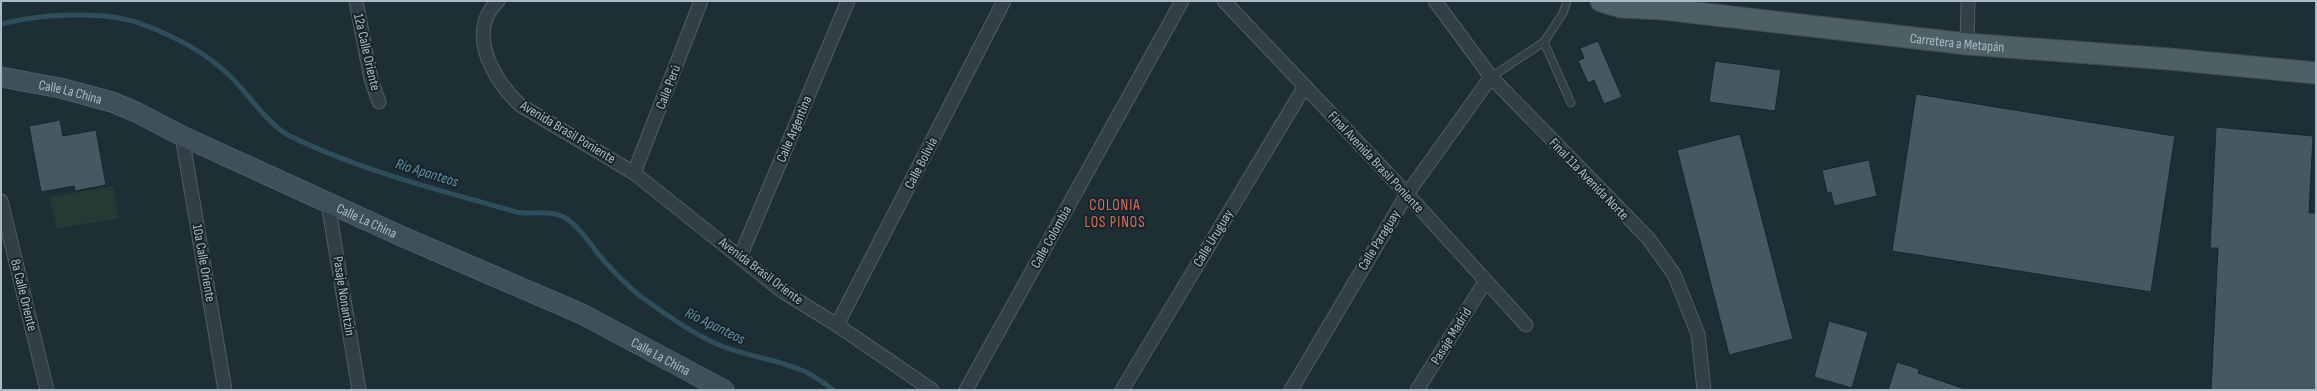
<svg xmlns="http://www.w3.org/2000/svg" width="2317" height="391" font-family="'Sofia Sans Condensed',sans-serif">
	<rect width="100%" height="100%" fill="#1e2e35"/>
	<path fill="#233a35" d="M 113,186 L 119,218 L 56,229 L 50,197 Z"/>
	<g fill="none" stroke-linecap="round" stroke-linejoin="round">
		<path stroke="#2f4e5b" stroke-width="5" d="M 1,24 C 40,14 104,10 142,24 C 174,36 207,53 231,77 C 246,92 270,126 288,135 C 359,170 440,191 517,212 C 531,215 545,210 559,215 C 576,220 593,249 605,262 C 617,275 632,291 647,301 C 671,318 696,336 724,347 C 749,356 777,360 801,370 C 813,374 823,383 834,390"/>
	</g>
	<g fill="#465961" stroke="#19262c">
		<path d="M 1598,41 L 1622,97 L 1604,104 L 1594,80 L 1588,83 L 1578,61 L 1584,58 L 1580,48 Z"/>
		<path d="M 1715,61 L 1781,70 L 1775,111 L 1709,102 Z"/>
		<path d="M 1916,94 L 2175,136 L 2151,292 L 1892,251 Z"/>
		<path d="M 60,120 L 63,136 L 96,130 L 106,185 L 75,191 L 74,186 L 41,192 L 29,126 Z"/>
		<path d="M 2216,127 L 2313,136 L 2309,213 L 2316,213 L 2316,390 L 2211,390 L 2218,248 L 2210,248 Z"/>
		<path d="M 1740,134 L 1793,339 L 1729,355 L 1677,150 Z"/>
		<path d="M 1869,160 L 1877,196 L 1834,206 L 1831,192 L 1827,193 L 1822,170 Z"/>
		<path d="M 1829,321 L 1868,332 L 1852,388 L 1814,377 Z"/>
		<path d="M 1897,362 L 1919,369 L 1918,373 L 1962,388 L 1962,390 L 1888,390 Z"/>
	</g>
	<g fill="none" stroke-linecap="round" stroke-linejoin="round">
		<g stroke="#4f5d64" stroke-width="9">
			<g id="service">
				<path d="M 1544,42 L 1571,103"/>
				<path d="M 1491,77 L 1544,42 L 1563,13 L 1567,1"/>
			</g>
		</g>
		<g stroke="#4f5d64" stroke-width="15">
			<g id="minor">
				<path d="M 356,1 L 371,79 L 379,102"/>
				<path d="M 498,1 C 465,32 494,81 520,105 L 634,173 L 782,291 L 837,325 L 932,390"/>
				<path d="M 1224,1 L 1407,194 L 1526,325"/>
				<path d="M 1435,1 L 1491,77 L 1648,238 L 1674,274 L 1698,334 L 1704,390"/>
				<path d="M 1967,44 L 1968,1"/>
				<path d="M 182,136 L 225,390"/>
				<path d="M 634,173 L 701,1"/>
				<path d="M 1,201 L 47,390"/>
				<path d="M 328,203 L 359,390"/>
				<path d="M 740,257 L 848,1"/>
				<path d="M 837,325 L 1004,1"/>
				<path d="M 966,390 L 1182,1"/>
				<path d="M 1122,390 L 1305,86"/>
				<path d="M 1291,390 L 1407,194 L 1491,77"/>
				<path d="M 1417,390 L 1485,282"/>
			</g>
		</g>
		<g stroke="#4f5d64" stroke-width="21">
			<g id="secondary">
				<path id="s1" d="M 1,77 L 60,88 L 112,102 L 136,112 L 182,136 L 401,236 L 582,314 L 724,390"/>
			</g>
		</g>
		<g stroke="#3e4b52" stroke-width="23">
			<g id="primary">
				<path id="s2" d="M 1601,1 L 1621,7 L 1663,9 L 1967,44 L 2169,59 L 2316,73"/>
			</g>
		</g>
		<use href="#service" stroke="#314046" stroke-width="7"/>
		<use href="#minor" stroke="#314046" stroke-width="13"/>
		<use href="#secondary" stroke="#3f5059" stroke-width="19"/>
		<use href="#primary" stroke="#4f5f66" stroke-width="21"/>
	</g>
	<g text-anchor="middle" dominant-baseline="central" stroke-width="4" stroke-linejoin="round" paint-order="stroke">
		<g font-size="14" fill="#abbbc3" stroke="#17242a">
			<text stroke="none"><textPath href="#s2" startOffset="359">Carretera a Metapán</textPath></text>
			<text transform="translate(367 52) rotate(77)">12a Calle Oriente</text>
			<text transform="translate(668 87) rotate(-69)">Calle Perú</text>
			<text stroke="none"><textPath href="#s1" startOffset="71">Calle La China</textPath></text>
			<text transform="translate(794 129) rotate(-67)">Calle Argentina</text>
			<text transform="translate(568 132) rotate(31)">Avenida Brasil Poniente</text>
			<text transform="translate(1376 162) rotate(47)">Final Avenida Brasil Poniente</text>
			<text transform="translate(921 163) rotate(-63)">Calle Bolivia</text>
			<text transform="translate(1589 179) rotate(46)">Final 11a Avenida Norte</text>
			<text stroke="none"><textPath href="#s1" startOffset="395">Calle La China</textPath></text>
			<text transform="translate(1051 237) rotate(-61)">Calle Colombia</text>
			<text transform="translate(1213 238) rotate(-59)">Calle Uruguay</text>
			<text transform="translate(1379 240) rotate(-59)">Calle Paraguay</text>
			<text transform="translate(204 263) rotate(80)">10a Calle Oriente</text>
			<text transform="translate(761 271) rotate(37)">Avenida Brasil Oriente</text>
			<text transform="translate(24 295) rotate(76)">8a Calle Oriente</text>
			<text transform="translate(344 296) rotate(81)">Pasaje Nonantzin</text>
			<text transform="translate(1451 336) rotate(-58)">Pasaje Madrid</text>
			<text stroke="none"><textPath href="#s1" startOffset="719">Calle La China</textPath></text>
		</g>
		<g font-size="15" font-style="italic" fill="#6291a4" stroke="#17242a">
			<text transform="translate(427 173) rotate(17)">Río Apanteos</text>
			<text transform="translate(715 326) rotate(26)">Río Apanteos</text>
		</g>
		<g font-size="15" letter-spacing="1" fill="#d86f5c" stroke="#17242a">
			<text x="1115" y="205">COLONIA<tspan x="1115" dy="17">LOS PINOS</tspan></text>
		</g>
	</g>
	<rect width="2317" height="391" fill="none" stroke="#abbbc3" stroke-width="4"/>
</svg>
